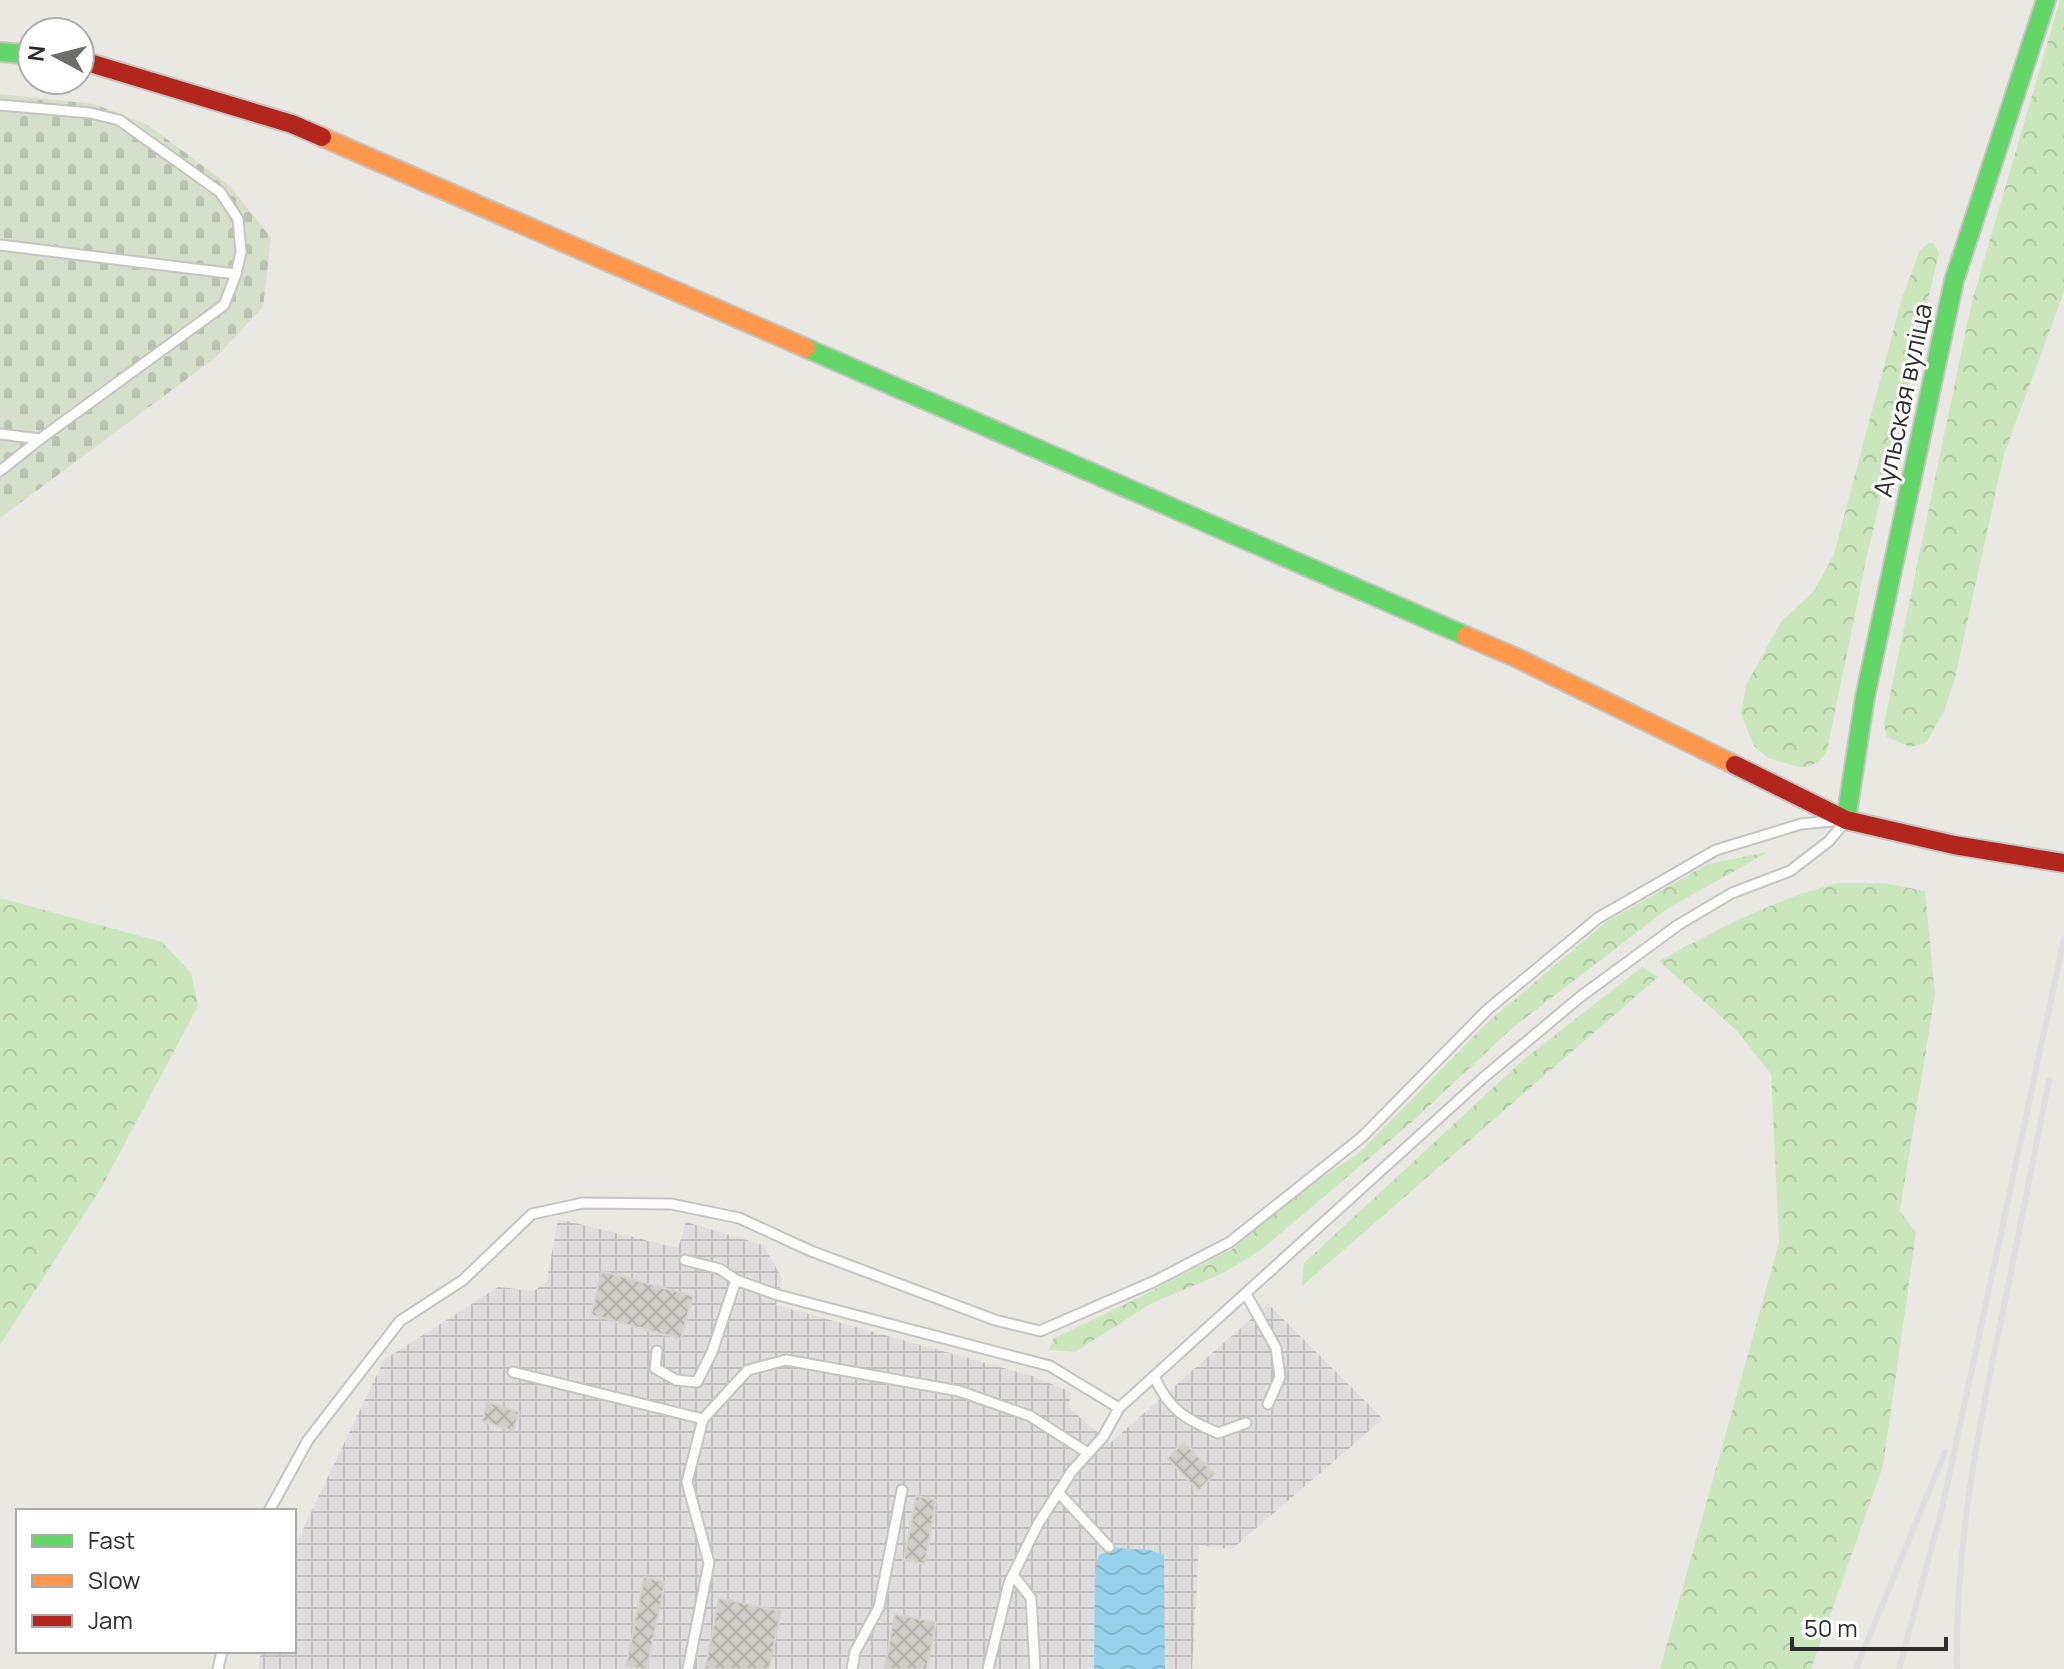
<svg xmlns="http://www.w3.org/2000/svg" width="2064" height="1669" font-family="Manrope,sans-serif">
	<defs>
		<pattern id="industrial-grid" width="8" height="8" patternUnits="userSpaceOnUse" patternTransform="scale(2)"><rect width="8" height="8" fill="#dfddde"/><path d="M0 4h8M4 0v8" fill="none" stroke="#c0bebf"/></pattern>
		<pattern id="forest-crowns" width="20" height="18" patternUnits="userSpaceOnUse" patternTransform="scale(2)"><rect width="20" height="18" fill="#cae6bc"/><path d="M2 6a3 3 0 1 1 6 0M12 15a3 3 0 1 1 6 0" fill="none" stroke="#aec6a2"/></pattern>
		<pattern id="cemetery-stones" width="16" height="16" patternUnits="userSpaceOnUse" patternTransform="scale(2)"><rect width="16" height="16" fill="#d6dfca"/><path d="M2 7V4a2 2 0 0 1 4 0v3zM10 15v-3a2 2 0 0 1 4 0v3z" fill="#b8c0ae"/></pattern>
		<pattern id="water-waves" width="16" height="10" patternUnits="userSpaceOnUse" patternTransform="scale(2)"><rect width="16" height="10" fill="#97d1eb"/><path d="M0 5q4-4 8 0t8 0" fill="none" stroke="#82b4ca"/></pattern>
		<pattern id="building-cross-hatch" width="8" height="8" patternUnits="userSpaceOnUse" patternTransform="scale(2)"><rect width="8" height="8" fill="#cfcec9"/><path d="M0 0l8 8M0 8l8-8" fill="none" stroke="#b2b1ad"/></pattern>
	</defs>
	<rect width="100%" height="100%" fill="#eae8e2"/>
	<path fill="url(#industrial-grid)" d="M 558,1219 L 678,1248 L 686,1222 L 763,1245 L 782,1278 L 776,1305 L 1032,1376 L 1071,1392 L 1068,1407 L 1110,1443 L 1268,1304 L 1383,1419 L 1232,1549 L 1199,1545 L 1192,1669 L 258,1669 L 261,1651 L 294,1651 L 294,1548 L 384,1360 L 498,1287 L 534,1291 L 547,1281 Z"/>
	<g fill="url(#forest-crowns)">
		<path d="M 2060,0 L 2064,0 L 2064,292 L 2004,454 L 1955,678 L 1944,711 L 1926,743 L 1910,747 L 1887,737 L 1884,724 L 1972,301 Z"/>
		<path d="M 1929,243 L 1934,244 L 1939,253 L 1867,555 L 1827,751 L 1820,761 L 1810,766 L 1799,767 L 1768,758 L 1754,746 L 1741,714 L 1746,685 L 1781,622 L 1814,591 L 1834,554 L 1902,298 L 1920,250 Z"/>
		<path d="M 1768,852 L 1667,909 L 1511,1029 L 1413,1121 L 1261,1250 L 1223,1273 L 1150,1304 L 1075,1352 L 1049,1350 L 1054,1338 L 1126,1304 L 1234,1248 L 1282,1204 L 1359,1153 L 1487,1023 L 1606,922 L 1708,864 Z"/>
		<path d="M 1839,883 L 1884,883 L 1925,891 L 1935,994 L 1900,1211 L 1916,1233 L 1883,1466 L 1811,1669 L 1660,1669 L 1779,1243 L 1771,1074 L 1737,1031 L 1659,961 C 1717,930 1775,898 1839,883 Z"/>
		<path d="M 0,898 L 162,942 L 191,973 L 198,1006 L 101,1188 L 0,1345 Z"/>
		<path d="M 1642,967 L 1658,977 L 1302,1286 L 1304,1263 L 1523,1060 Z"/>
	</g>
	<path fill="url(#cemetery-stones)" d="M 0,94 L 94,104 L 148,125 L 230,186 L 271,238 L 263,307 L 215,358 L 0,518 Z"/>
	<path fill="url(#water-waves)" d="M 1116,1548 L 1150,1550 L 1164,1555 L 1165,1669 L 1094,1669 L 1095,1572 L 1099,1555 Z"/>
	<g fill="url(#building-cross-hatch)" stroke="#d5d4cf" stroke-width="2">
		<path d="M 602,1271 L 693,1296 L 681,1339 L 591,1315 Z"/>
		<path d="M 487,1402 L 519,1412 L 513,1431 L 482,1421 Z"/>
		<path d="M 1184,1442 L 1215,1474 L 1198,1491 L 1167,1458 Z"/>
		<path d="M 916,1496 L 936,1500 L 925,1564 L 904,1560 Z"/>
		<path d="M 644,1577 L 665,1582 L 647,1669 L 639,1669 L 626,1666 Z"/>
		<path d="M 719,1598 L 781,1611 L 769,1669 L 705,1669 Z"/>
		<path d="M 895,1614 L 936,1622 L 927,1669 L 884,1669 Z"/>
	</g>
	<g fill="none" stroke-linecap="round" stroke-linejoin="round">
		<g stroke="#c4c4c3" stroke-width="13">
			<g id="lane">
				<path d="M 0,105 L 90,113 L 119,120 L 220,192 L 238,219 L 241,252 L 236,274 L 224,305 L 40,439"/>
				<path d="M 0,245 L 236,274"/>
				<path d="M 0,434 L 40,439 L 0,471"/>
				<path d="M 685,1260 L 720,1269 L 736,1280 L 778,1295 L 1050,1366 L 1119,1408"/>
				<path d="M 1246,1294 L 1276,1348 L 1280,1377 L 1268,1404"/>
				<path d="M 657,1351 L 655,1368 L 676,1380 L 697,1382 L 712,1352 L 736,1280"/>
				<path d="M 513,1372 L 703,1419"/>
				<path d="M 1154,1376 C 1169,1410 1185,1419 1218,1433 L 1246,1423"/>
				<path d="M 1058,1492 L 1109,1547"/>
				<path d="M 269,1511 L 308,1440 L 400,1321 L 463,1280 L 532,1214 L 583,1203 L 671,1204 L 739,1218 L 811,1251 L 995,1320 L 1040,1331 L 1155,1281 L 1230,1242 L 1362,1137 L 1487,1010 L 1598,918 L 1716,850 L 1801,824 L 1833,821"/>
				<path d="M 1013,1575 L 1031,1598 L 1035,1669"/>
				<path d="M 218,1669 L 222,1651"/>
				<path d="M 688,1669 L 709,1563 L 687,1482 L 703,1419 L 748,1370 L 786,1360 L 959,1391 L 1030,1416 L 1088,1453"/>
				<path d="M 852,1669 L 855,1652 L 879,1607 L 902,1490"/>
				<path d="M 988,1669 L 1009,1583 L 1038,1524 L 1072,1471 L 1103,1437 L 1119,1408 L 1483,1078 L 1580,997 L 1678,925 L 1732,893 L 1790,871 L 1829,841 L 1844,823"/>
			</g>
		</g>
		<g stroke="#c4c4c3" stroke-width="22">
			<g id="fast">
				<path d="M 0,52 L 32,55"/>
				<path d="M 806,348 L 1466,636"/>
				<path d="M 1846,820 L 1865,697 L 1954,281 L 2046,0"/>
			</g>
		</g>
		<g stroke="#c4c4c3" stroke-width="22">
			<g id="slow">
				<path d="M 322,137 L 806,348"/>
				<path d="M 1466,636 L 1517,658 L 1735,765"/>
			</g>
		</g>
		<g stroke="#c4c4c3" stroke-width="22">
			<g id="jam">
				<path d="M 80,60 L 292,124 L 322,137"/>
				<path d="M 1735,765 L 1846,820 L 1954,845 L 2064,863"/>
			</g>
		</g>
		<use href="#lane" stroke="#fcfcfb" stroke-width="9"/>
		<use href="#fast" stroke="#63d668" stroke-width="18"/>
		<use href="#slow" stroke="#ff974d" stroke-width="18"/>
		<use href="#jam" stroke="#b3261e" stroke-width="18"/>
		<g stroke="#dfdfdf" stroke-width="6">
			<path d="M 1856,1669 L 1945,1452"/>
			<path d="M 1899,1669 L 1942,1509 L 2064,939"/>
			<path d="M 1957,1669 C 1955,1544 1979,1423 2005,1301 C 2020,1228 2034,1154 2049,1080"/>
		</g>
	</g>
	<g text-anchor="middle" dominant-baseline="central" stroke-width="6" stroke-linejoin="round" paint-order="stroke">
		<g font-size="26" fill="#2d2d2d" stroke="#fff">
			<text transform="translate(1902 400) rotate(-78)">Аульская вуліца</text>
		</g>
	</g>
	<rect x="16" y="1509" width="280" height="144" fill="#ffffff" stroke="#ababab" stroke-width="2"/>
	<rect x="32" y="1535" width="40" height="12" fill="#63d668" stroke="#ababab" stroke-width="2"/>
	<text x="88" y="1549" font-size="24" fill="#2d2d2d">Fast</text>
	<rect x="32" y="1575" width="40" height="12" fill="#ff974d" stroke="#ababab" stroke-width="2"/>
	<text x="88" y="1589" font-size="24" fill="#2d2d2d">Slow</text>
	<rect x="32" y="1615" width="40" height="12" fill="#b3261e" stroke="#ababab" stroke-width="2"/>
	<text x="88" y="1629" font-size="24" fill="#2d2d2d">Jam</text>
	<g transform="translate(56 56) rotate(277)"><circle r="38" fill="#ffffff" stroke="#ababab" stroke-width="2"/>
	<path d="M0-6L14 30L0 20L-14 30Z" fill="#6f6e6c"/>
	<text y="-12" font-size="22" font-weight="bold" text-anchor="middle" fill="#2d2d2d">N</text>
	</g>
	<path d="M1792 1637v12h154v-12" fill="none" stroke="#2d2d2d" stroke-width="4"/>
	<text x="1804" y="1637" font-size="24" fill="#2d2d2d" stroke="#ffffff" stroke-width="6" paint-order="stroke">50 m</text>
</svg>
